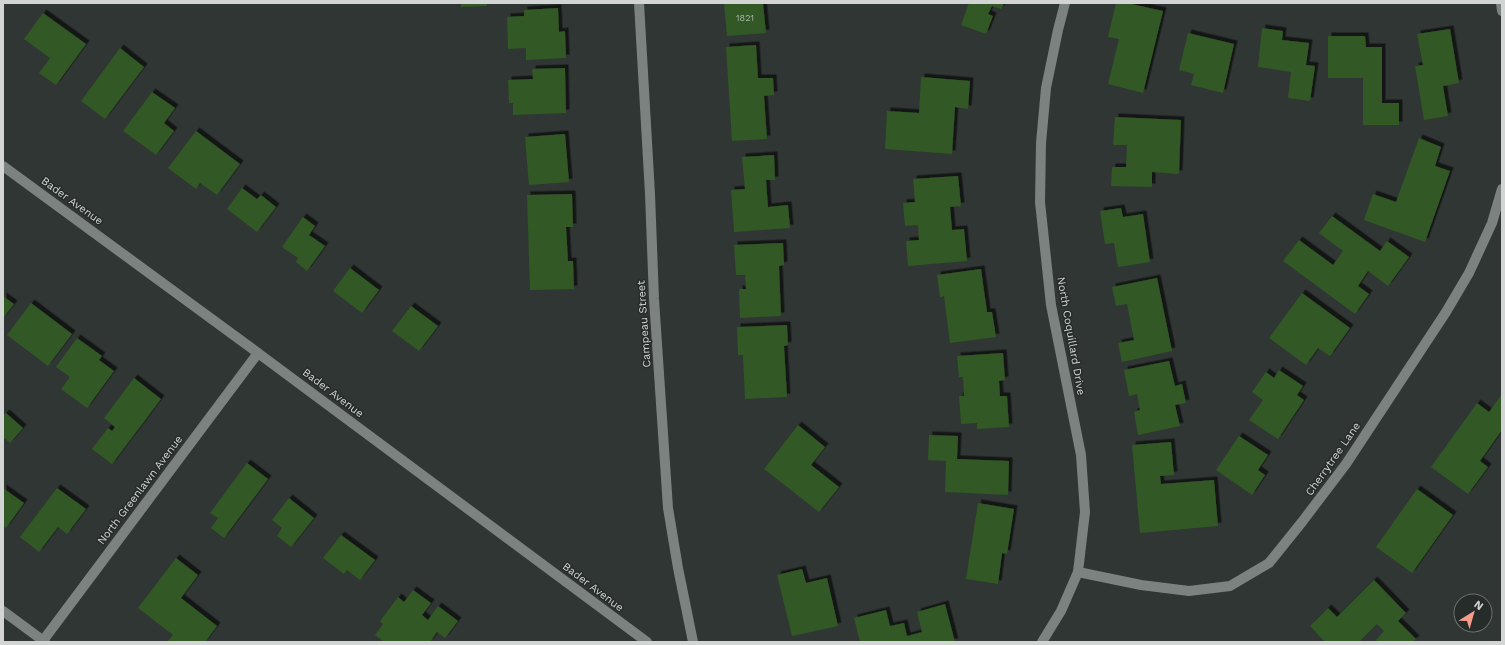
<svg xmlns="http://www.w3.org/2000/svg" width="1505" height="645" font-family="'Work Sans',sans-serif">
	<defs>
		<filter id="shadow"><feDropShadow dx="3.5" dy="-3.5" stdDeviation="0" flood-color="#0009"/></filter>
	</defs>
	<rect width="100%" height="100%" fill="#303633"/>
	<g fill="#315826" filter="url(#shadow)">
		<path d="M 461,3 L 487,3 L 487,6 L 461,7 Z"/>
		<path d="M 724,3 L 763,3 L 766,33 L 727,36 Z"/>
		<path d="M 969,3 L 1004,3 L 1001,9 L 992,6 L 988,14 L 993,16 L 986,34 L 961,25 Z"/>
		<path d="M 1116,3 L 1127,3 L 1163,11 L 1143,93 L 1108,84 L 1119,39 L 1108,37 Z"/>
		<path d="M 558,8 L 559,32 L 565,31 L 566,58 L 526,60 L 526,48 L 508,49 L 507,17 L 524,16 L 524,10 Z"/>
		<path d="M 43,13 L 86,44 L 56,85 L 39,73 L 50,58 L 24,39 Z"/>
		<path d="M 1262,28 L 1283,31 L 1282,40 L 1309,43 L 1306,65 L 1315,66 L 1310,101 L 1288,98 L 1291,72 L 1258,67 Z"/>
		<path d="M 1450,29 L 1459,83 L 1443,86 L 1448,116 L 1424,120 L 1415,66 L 1423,65 L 1417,34 Z"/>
		<path d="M 1188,33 L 1234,44 L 1223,93 L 1191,85 L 1194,74 L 1179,70 Z"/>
		<path d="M 1328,36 L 1365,36 L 1366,47 L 1382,47 L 1382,103 L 1399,103 L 1399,125 L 1363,125 L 1363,78 L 1328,78 Z"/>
		<path d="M 756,45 L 758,78 L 773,78 L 774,95 L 764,96 L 767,139 L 732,141 L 726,47 Z"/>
		<path d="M 120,48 L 144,67 L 105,119 L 81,101 Z"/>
		<path d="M 565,68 L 566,113 L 513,115 L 513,103 L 509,103 L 508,80 L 533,79 L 532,69 Z"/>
		<path d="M 921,77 L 970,81 L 968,109 L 955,107 L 952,154 L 885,149 L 887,111 L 919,113 Z"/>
		<path d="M 152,92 L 175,108 L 164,123 L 174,131 L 156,155 L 123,131 Z"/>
		<path d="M 1115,117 L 1181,120 L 1179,174 L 1152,172 L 1152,187 L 1111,186 L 1112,167 L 1126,167 L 1127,145 L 1113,145 Z"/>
		<path d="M 196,131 L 240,164 L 217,195 L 200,183 L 196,189 L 168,168 Z"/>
		<path d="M 565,134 L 569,182 L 529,185 L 525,137 Z"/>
		<path d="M 1419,138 L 1441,147 L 1435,166 L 1450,171 L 1425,242 L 1364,220 L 1373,194 L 1396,202 Z"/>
		<path d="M 774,155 L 775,180 L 766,180 L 768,207 L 788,205 L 790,228 L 734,232 L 731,190 L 745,189 L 742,157 Z"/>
		<path d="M 958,176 L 961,206 L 950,207 L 952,230 L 964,229 L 967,261 L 908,266 L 906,241 L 919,240 L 918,225 L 905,226 L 903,203 L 915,202 L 913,179 Z"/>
		<path d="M 242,188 L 257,199 L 261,195 L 276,207 L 257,232 L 227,209 Z"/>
		<path d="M 572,194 L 573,227 L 566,227 L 568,261 L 573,261 L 574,289 L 530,290 L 527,195 Z"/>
		<path d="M 1121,208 L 1123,217 L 1143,214 L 1150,262 L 1118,267 L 1114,243 L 1105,244 L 1100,211 Z"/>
		<path d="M 1332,216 L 1380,251 L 1387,241 L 1409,257 L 1388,286 L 1368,271 L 1358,286 L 1369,294 L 1355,314 L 1283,261 L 1299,240 L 1333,265 L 1343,251 L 1319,233 Z"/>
		<path d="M 303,217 L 315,226 L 309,235 L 325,246 L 307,271 L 296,262 L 298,258 L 282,247 Z"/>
		<path d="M 783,243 L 784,265 L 779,266 L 781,316 L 740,318 L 739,289 L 746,289 L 745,275 L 736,275 L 734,245 Z"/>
		<path d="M 350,268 L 379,290 L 362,313 L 333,291 Z"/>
		<path d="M 981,269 L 987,312 L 992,312 L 996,337 L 950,343 L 944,296 L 940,297 L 937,275 Z"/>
		<path d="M 1157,278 L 1172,351 L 1122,362 L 1118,343 L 1134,340 L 1127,304 L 1116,306 L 1112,287 Z"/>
		<path d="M 1302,293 L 1350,328 L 1330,356 L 1318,348 L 1306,365 L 1269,338 Z"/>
		<path d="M 3,296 L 14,304 L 3,318 Z"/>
		<path d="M 31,303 L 72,334 L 48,366 L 7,335 Z"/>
		<path d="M 411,306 L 438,326 L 419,351 L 392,331 Z"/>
		<path d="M 787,325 L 788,345 L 784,346 L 787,397 L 745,399 L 743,355 L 738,355 L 737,327 Z"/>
		<path d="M 77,338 L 102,356 L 99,360 L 114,371 L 87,408 L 61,389 L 70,377 L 56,367 Z"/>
		<path d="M 1003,353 L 1005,380 L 999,381 L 1000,396 L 1007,396 L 1009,427 L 977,429 L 977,423 L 961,424 L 959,396 L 964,396 L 963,377 L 959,377 L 957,356 Z"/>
		<path d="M 1169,361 L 1175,386 L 1182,384 L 1186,403 L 1175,405 L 1180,426 L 1138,435 L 1134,412 L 1140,410 L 1137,394 L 1129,396 L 1124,370 Z"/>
		<path d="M 1279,370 L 1303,386 L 1297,395 L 1304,400 L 1278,439 L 1249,420 L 1263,400 L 1252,392 L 1266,372 L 1274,378 Z"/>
		<path d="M 134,378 L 161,399 L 112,464 L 92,449 L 108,428 L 112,431 L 115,427 L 104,418 Z"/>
		<path d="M 1502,394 L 1502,430 L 1480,461 L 1488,467 L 1468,494 L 1431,467 L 1477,403 L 1489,412 Z"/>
		<path d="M 6,413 L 23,428 L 10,443 L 3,437 L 3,416 Z"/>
		<path d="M 798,425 L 825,447 L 811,465 L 839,487 L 819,512 L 764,469 Z"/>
		<path d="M 929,435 L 958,436 L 957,459 L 1009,461 L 1008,495 L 945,492 L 946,461 L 928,460 Z"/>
		<path d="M 1239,436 L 1268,455 L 1258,470 L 1265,475 L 1252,495 L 1216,470 Z"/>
		<path d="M 1171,442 L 1174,475 L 1160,476 L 1161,484 L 1214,480 L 1218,526 L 1140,533 L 1132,445 Z"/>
		<path d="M 247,463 L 268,479 L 224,538 L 211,528 L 218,518 L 210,513 Z"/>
		<path d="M 3,488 L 24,503 L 6,528 L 3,526 Z"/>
		<path d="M 57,488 L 86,509 L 67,534 L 58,527 L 39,552 L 20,537 Z"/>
		<path d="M 1417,489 L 1453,515 L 1412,573 L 1376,547 Z"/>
		<path d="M 289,498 L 314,518 L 291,547 L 277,536 L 282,528 L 272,520 Z"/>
		<path d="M 978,503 L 1014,509 L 1007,554 L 1002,553 L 998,584 L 966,579 Z"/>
		<path d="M 341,535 L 375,560 L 360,580 L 347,570 L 344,574 L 323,558 Z"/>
		<path d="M 176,558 L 198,575 L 181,598 L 217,626 L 205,642 L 167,642 L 173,635 L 138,608 Z"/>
		<path d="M 802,569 L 806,583 L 827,578 L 838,626 L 792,636 L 777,575 Z"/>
		<path d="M 1374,580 L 1406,613 L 1398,621 L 1416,639 L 1412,642 L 1378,642 L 1376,640 L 1384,631 L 1377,624 L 1359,642 L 1325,642 L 1310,626 L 1328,608 L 1337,617 Z"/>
		<path d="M 413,590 L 431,603 L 422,615 L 428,620 L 438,606 L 458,621 L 445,638 L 437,632 L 430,642 L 384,642 L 375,635 L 383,624 L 380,621 L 398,597 L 404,602 Z"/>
		<path d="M 945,604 L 955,642 L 860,642 L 854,618 L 886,610 L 890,626 L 904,623 L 907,636 L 922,632 L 917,612 Z"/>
	</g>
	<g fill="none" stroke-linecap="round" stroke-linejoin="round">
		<g stroke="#7b827f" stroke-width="10">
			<path d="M 639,3 L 650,194 L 654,299 L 668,508 L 678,568 L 693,642"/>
			<path d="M 1501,3 L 1502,11"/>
			<path d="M 3,166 L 258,353 L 647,642"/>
			<path d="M 1078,572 L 1141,585 L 1189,591 L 1230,586 L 1269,563 L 1302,522 L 1346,464 L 1446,312 L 1469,273 L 1492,223 L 1502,189"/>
			<path d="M 3,611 L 45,642"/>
			<path d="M 42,642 L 258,353"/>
			<path d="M 1042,642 L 1061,611 L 1078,572 L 1085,512 L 1081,455 L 1051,305 L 1040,202 L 1041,143 L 1046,88 L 1058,30 L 1065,3"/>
		</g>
	</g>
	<g text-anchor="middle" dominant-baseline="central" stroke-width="3" stroke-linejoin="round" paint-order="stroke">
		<g font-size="9" fill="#aab6a8">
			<text x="745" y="18">1821</text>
		</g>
		<g font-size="11" fill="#d2d5d4" stroke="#262c29">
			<text transform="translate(72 201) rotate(36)">Bader Avenue</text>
			<text transform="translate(644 324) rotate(-94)">Campeau Street</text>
			<text transform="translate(1071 336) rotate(80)">North Coquillard Drive</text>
			<text transform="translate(333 393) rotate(37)">Bader Avenue</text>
			<text transform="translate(1333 459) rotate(-55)">Cherrytree Lane</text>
			<text transform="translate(140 490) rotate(-53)">North Greenlawn Avenue</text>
			<text transform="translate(593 587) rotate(37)">Bader Avenue</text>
		</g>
	</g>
	<rect width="1505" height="645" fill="none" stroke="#d2d5d4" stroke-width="8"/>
	<g transform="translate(1473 613) rotate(37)"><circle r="19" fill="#262c29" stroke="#6b706d"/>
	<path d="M0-3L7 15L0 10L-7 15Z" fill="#f49d8c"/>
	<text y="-6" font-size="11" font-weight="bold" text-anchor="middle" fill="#d2d5d4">N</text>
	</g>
</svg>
